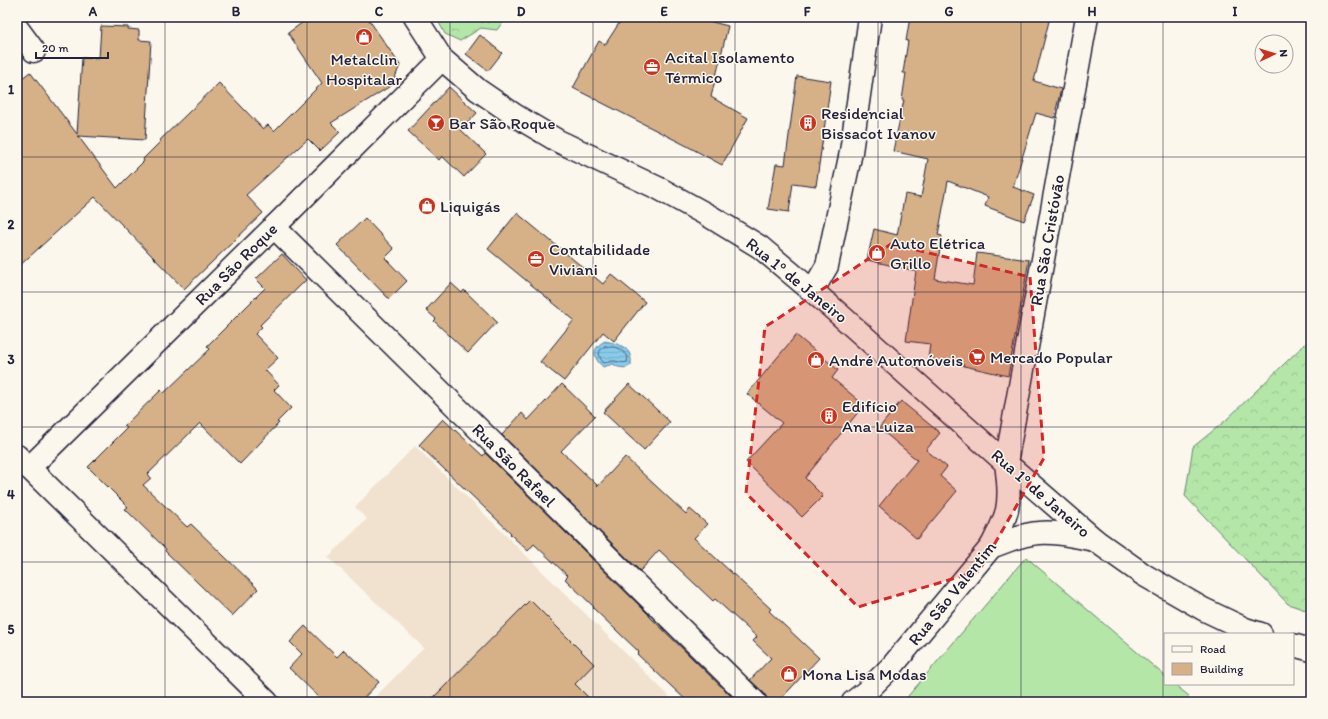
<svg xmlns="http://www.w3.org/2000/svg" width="1328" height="719" font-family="Itim,sans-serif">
	<defs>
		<pattern id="forest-crowns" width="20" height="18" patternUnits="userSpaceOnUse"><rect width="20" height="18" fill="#b3e6a7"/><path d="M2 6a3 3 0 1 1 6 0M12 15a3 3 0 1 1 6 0" fill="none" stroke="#9ac591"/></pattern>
		<pattern id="water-rules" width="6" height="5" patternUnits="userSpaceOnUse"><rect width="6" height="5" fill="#89cbea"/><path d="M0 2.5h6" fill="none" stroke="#76aeca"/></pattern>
	</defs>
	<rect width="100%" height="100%" fill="#fbf7ec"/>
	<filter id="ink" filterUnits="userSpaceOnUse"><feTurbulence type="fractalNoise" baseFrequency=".025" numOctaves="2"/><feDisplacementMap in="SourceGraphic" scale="8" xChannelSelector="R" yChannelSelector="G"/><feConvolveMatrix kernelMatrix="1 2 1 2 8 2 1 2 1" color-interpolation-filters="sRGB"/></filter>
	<g filter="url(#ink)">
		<path fill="#f0e2ce" d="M 415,446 L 675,702 L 370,702 L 424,648 L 328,557 L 367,519 L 355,507 Z"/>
		<g fill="url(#forest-crowns)" stroke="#6a8471">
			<path d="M 436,17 L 506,17 L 497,30 L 481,28 L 460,41 L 445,34 Z"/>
			<path d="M 1311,338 L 1311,612 L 1288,604 L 1185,496 L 1193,447 L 1225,421 Z"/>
		</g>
		<path fill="#b3e6a7" stroke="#6a8471" d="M 1026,557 L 1165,676 L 1165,684 L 1174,684 L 1189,696 L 1184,702 L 903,702 Z"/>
		<path fill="url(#water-rules)" stroke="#6087a4" d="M 605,341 C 619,344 633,347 631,365 L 626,368 L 618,367 L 613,364 L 603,367 C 593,358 591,348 605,341 Z"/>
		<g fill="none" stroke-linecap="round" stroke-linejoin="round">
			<path stroke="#4b6681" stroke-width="1" d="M 605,346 C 615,346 622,349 628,357 L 627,362 C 621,364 619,361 614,361 C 610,360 607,363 604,363 C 598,357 597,350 605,346 Z"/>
		</g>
		<g fill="#d6b188" stroke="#22223b">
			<path d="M 310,17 L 367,17 L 400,65 L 392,85 L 331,123 L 340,132 L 320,151 L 308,139 L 246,195 L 263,213 L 184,289 L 95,197 L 17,268 L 17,82 L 30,72 L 77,134 L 82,58 L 99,59 L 101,26 L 128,27 L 128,29 L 139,30 L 139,40 L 151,41 L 145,140 L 78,136 L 117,188 L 144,161 L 143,159 L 161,141 L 159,141 L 219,83 L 263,129 L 268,125 L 274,131 L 322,83 L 288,33 Z"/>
			<path d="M 623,17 L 668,17 L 680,22 L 684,17 L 693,17 L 728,26 L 711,97 L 748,118 L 722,165 L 687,146 L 573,88 L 599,41 L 605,45 Z"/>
			<path d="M 910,17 L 1050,17 L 1034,81 L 1061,89 L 1054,118 L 1036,113 L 1013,187 L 1034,195 L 1024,221 L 985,206 L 988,197 L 948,181 L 938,235 L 942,236 L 935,279 L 973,285 L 977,253 L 1029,260 L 1008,376 L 964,366 L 964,365 L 928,359 L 930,344 L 906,341 L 916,271 L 867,260 L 874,229 L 897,235 L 905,194 L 921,197 L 928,159 L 893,151 L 904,100 L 902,100 L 906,73 L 903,73 L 908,41 L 906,41 Z"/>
			<path d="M 480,35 L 502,53 L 488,71 L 466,54 Z"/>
			<path d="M 797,76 L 831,81 L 816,186 L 793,183 L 789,212 L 768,209 L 776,164 L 785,165 Z"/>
			<path d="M 449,87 L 477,113 L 461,130 L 486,154 L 464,177 L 442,156 L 439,160 L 408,131 Z"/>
			<path d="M 517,213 L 603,284 L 611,274 L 645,302 L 614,341 L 603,332 L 564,381 L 540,362 L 574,320 L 488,249 Z"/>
			<path d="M 365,218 L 394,249 L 385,258 L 407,281 L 389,299 L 337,245 Z"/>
			<path d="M 282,254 L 306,280 L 260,325 L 262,327 L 255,334 L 278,358 L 265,370 L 279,385 L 274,390 L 291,408 L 277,422 L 279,423 L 240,464 L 200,423 L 148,474 L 151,478 L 143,485 L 187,527 L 191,524 L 258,589 L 232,616 L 165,551 L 166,549 L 125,509 L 128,507 L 88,467 L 127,428 L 124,426 L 161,390 L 164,393 L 210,349 L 207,346 L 265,288 L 256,279 Z"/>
			<path d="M 451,283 L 462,293 L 464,290 L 497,322 L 468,353 L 434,321 L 436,319 L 426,310 Z"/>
			<path d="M 796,335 L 838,370 L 832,378 L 864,405 L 805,478 L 823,496 L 802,517 L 746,462 L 782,423 L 747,394 Z"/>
			<path d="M 562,384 L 595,416 L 561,451 L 598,486 L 625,457 L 686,514 L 690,509 L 707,524 L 694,538 L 771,609 L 769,611 L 819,658 L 778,702 L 767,702 L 767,698 L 764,693 L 750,680 L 771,658 L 753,641 L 757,637 L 715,599 L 713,601 L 659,550 L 640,571 L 502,435 L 522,413 L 528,420 Z"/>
			<path d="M 629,384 L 670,422 L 644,450 L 603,412 Z"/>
			<path d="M 901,401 L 940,433 L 926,450 L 947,467 L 940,476 L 957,491 L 917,539 L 879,506 L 917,460 L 879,428 Z"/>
			<path d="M 443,419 L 483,456 L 485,453 L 649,615 L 649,616 L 737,702 L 688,702 L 637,654 L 639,652 L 593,608 L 594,607 L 565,579 L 568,576 L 534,544 L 528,551 L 510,534 L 511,533 L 419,445 Z"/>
			<path d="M 530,600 L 594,664 L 575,684 L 593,702 L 429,702 Z"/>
			<path d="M 305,626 L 337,657 L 344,650 L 379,682 L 360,702 L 324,702 L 289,668 L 302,654 L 290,642 Z"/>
		</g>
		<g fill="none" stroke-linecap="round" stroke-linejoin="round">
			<g stroke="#22223b" stroke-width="25">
				<g id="minor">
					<path d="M 1087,17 L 1006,463 L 1096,541 L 1144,575 L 1203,609 L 1245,629 L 1261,634"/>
					<path d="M 17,28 L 34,51"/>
					<path d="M 274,227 L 755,702"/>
					<path d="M 813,290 L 827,266 L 851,152 L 870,17"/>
					<path d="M 17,456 L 267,702"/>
					<path d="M 29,468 L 286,215 L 442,59"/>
					<path d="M 991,547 C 1007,541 1022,534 1039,533 C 1058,531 1077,537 1095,540"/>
					<path d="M 1293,645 L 1311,650"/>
				</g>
			</g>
			<g stroke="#22223b" stroke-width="25">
				<path id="major" d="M 415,17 L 442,59 L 478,90 L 516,116 L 558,141 L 660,189 L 711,217 L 760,247 L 830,306 L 1006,463 C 1008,479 1010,495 1007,510 C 1004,523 997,535 991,547 L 893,665 L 867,691 L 853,702"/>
			</g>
			<use href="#minor" stroke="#fbf7ec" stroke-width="22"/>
			<use href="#major" stroke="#fbf7ec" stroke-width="22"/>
		</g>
	</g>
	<path fill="#d62828" fill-opacity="0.2" stroke="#d62828" stroke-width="3" stroke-dasharray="8 5" stroke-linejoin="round" d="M 891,244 L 1030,277 L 1044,458 L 979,571 L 858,607 L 746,493 L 765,327 Z"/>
	<path fill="none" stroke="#22223b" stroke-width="1" stroke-opacity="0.55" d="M 165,17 L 165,702M 307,17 L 307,702M 450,17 L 450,702M 593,17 L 593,702M 735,17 L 735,702M 878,17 L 878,702M 1021,17 L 1021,702M 1163,17 L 1163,702M 17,157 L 1311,157M 17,292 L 1311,292M 17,427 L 1311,427M 17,562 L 1311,562"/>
	<defs>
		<g id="shop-disc" transform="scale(0.9)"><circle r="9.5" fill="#c8321e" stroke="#fbf7ec"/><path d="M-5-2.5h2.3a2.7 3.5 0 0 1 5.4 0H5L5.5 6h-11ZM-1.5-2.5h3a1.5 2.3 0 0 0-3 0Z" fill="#fff"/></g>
		<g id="office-disc" transform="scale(0.9)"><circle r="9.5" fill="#c8321e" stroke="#fbf7ec"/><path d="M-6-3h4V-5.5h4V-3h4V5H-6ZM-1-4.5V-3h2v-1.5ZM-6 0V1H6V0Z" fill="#fff"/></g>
		<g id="bar-disc" transform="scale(0.9)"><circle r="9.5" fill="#c8321e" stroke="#fbf7ec"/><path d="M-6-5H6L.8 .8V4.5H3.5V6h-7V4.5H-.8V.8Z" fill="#fff"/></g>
		<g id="building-disc" transform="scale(0.9)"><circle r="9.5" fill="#c8321e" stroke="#fbf7ec"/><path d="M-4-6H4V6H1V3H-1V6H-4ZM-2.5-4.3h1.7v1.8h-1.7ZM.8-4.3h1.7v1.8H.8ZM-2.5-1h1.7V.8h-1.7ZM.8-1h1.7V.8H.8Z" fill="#fff"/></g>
		<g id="supermarket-disc" transform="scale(0.9)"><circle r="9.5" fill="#c8321e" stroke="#fbf7ec"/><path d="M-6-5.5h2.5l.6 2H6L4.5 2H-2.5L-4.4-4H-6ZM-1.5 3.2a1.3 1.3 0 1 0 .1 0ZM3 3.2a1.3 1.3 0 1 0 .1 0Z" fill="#fff"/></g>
	</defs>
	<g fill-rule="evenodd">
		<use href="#shop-disc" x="364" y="37"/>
		<use href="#office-disc" x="652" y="67"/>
		<use href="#bar-disc" x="436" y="123"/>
		<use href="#building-disc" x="808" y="123"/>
		<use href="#shop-disc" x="427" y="206"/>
		<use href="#shop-disc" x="877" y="253"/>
		<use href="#office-disc" x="536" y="259"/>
		<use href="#supermarket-disc" x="977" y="357"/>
		<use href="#shop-disc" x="816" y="360"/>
		<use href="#building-disc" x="829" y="416"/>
		<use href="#shop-disc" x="789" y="674"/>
	</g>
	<g text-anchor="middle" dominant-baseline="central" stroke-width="3" stroke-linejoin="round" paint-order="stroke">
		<g font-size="17" fill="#22223b" stroke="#fbf7ec" text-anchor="start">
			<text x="665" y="57">Acital Isolamento<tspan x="665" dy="20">Térmico</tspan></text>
			<text x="364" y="59" text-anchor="middle">Metalclin<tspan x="364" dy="20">Hospitalar</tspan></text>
			<text x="821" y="113">Residencial<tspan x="821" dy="20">Bissacot Ivanov</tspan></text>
			<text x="449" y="123">Bar São Roque</text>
			<text x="440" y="206">Liquigás</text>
			<text x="890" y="243">Auto Elétrica<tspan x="890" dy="20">Grillo</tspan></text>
			<text x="549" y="249">Contabilidade<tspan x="549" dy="20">Viviani</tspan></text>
			<text x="990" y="357">Mercado Popular</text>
			<text x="829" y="360">André Automóveis</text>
			<text x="842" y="406">Edifício<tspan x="842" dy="20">Ana Luiza</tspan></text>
			<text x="802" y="674">Mona Lisa Modas</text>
		</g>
		<g font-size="17" fill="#22223b" stroke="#fbf7ec">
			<text transform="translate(1047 240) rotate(-80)">Rua São Cristóvão</text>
			<text transform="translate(236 264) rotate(-45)">Rua São Roque</text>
			<text transform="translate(797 280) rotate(39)">Rua 1º de Janeiro</text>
			<text transform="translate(514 465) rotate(45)">Rua São Rafael</text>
			<text transform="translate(1041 493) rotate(41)">Rua 1º de Janeiro</text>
			<text transform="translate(952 593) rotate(-51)">Rua São Valentim</text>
		</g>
	</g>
	<rect width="1328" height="719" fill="none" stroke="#fbf7ec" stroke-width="44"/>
	<rect x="1164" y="633" width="130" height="52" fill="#fbf7ec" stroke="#a4a2a5"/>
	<rect x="1172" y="646" width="20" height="6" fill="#fbf7ec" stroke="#a4a2a5"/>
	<text x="1200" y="653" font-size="12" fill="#22223b">Road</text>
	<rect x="1172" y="663" width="20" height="12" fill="#d6b188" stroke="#a4a2a5"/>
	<text x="1200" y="673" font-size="12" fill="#22223b">Building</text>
	<g transform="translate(1274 54) rotate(86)"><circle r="19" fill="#fbf7ec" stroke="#a4a2a5"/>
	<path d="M0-3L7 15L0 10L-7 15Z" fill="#c8321e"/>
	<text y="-6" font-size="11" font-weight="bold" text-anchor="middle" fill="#22223b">N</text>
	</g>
	<path d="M36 52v6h72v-6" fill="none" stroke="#22223b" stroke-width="2"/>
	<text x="42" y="52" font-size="12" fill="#22223b" stroke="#fbf7ec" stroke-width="3" paint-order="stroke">20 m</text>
	<rect x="22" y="22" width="1284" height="675" fill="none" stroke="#22223b" stroke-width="1.5"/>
	<g font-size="13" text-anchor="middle" font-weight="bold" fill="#22223b">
		<text x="93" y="16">A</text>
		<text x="236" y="16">B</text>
		<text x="379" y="16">C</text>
		<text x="521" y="16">D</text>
		<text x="664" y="16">E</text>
		<text x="807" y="16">F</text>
		<text x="949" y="16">G</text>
		<text x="1092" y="16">H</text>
		<text x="1235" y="16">I</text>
		<text x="11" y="94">1</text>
		<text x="11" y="229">2</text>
		<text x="11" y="364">3</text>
		<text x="11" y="499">4</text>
		<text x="11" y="634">5</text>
	</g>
</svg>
